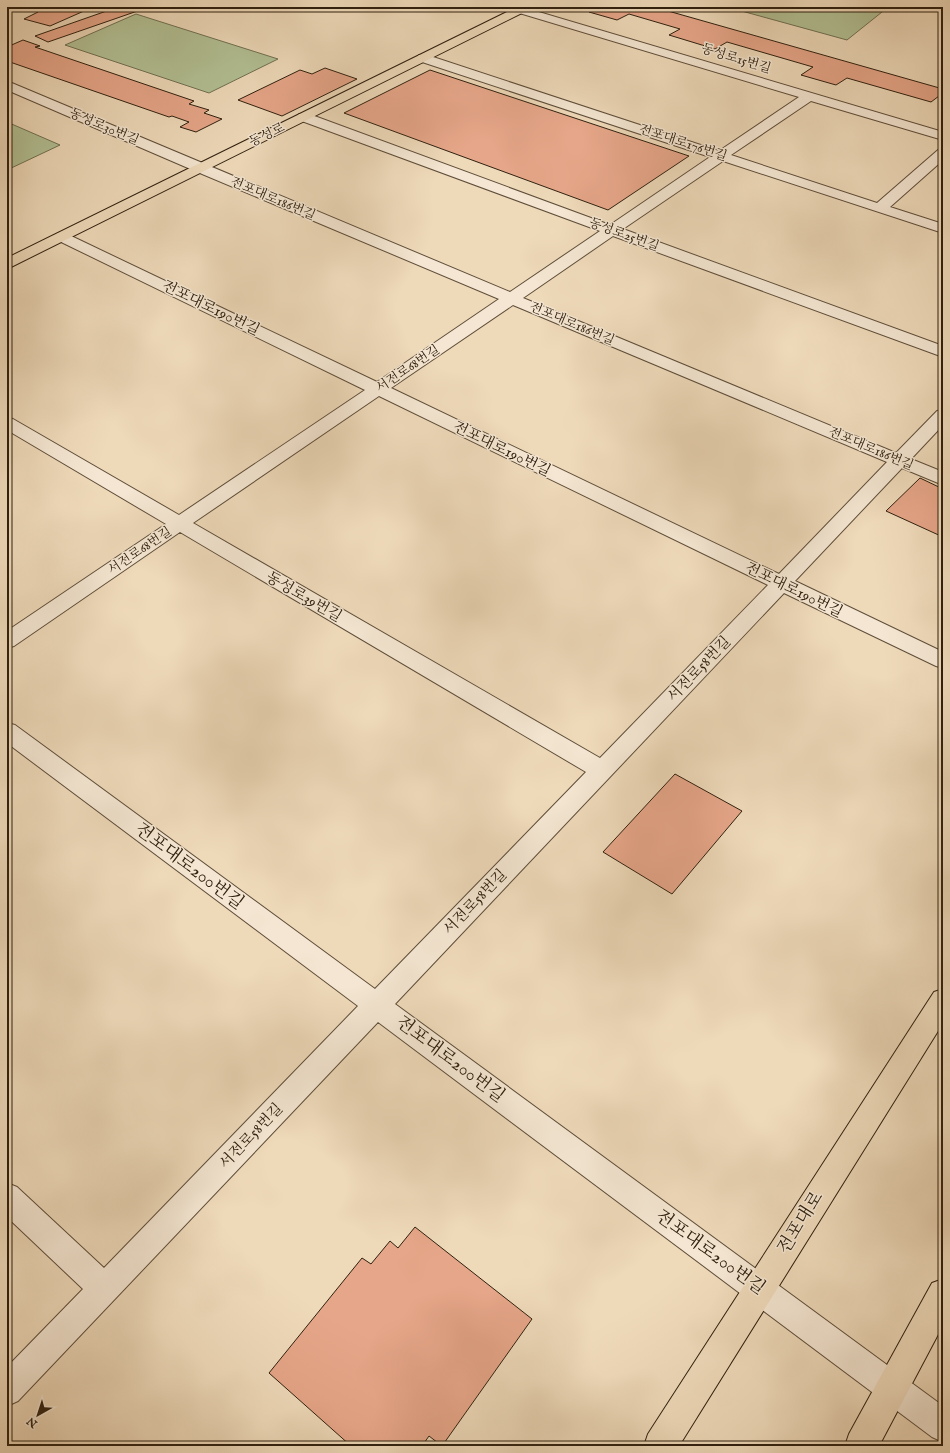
<svg xmlns="http://www.w3.org/2000/svg" width="950" height="1453" font-family="'IM FELL English','Noto Serif KR',serif">
	<rect width="100%" height="100%" fill="#eed9b9"/>
	<filter id="stains"><feTurbulence type="fractalNoise" baseFrequency=".005" numOctaves="4"/><feColorMatrix values="0 0 0 0 .2 0 0 0 0 .09 0 0 0 0 .02 0 0 0 .5 -.17"/></filter>
	<radialGradient id="worn" r=".72"><stop offset=".6" stop-color="#630" stop-opacity="0"/><stop offset="1" stop-color="#630" stop-opacity=".3"/></radialGradient>
	<g fill="#b2c094" stroke="#707052">
		<path d="M 727,7 L 887,7 L 887,8 L 847,40 Z"/>
		<path d="M 136,14 L 278,59 L 209,93 L 65,45 Z"/>
		<path d="M 7,122 L 60,145 L 7,170 Z"/>
	</g>
	<g fill="#e6a689" stroke="#2f200f">
		<path d="M 20,7 L 70,7 L 84,11 L 50,26 L 24,19 L 38,12 Z"/>
		<path d="M 118,7 L 149,7 L 48,42 L 35,36 Z"/>
		<path d="M 599,7 L 654,7 L 943,89 L 943,93 L 931,102 L 847,78 L 836,85 L 801,75 L 813,67 L 727,42 L 715,49 L 669,35 L 680,29 L 629,14 L 617,20 L 589,12 Z"/>
		<path d="M 23,40 L 40,46 L 35,47 L 194,101 L 189,104 L 209,110 L 204,113 L 222,119 L 196,132 L 180,127 L 189,122 L 172,116 L 169,117 L 7,61 L 7,47 Z"/>
		<path d="M 325,68 L 357,79 L 282,116 L 238,100 L 300,70 L 312,74 Z"/>
		<path d="M 430,70 L 689,156 L 608,210 L 344,113 Z"/>
		<path d="M 920,478 L 943,489 L 943,537 L 886,511 Z"/>
		<path d="M 675,774 L 742,811 L 672,894 L 603,852 Z"/>
		<path d="M 415,1227 L 532,1319 L 442,1446 L 429,1436 L 422,1446 L 351,1446 L 269,1373 L 362,1258 L 371,1264 L 390,1241 L 398,1248 Z"/>
	</g>
	<g fill="none" stroke-linecap="round" stroke-linejoin="round">
		<g stroke="#5f4e3a" stroke-width="2">
			<path id="minor" d="M 522,7 L 943,132 L 943,140 L 811,101 L 731,155 L 877,203 L 938,150 L 943,149 L 943,160 L 890,207 L 943,224 L 943,233 L 723,161 L 623,229 L 943,346 L 943,357 L 613,236 L 523,298 L 896,453 L 937,411 L 943,410 L 943,425 L 911,459 L 943,472 L 943,485 L 902,468 L 795,581 L 943,652 L 943,668 L 936,666 L 784,593 L 395,1004 L 943,1406 L 943,1442 L 932,1437 L 378,1022 L 18,1401 L 7,1406 L 7,1367 L 83,1289 L 7,1217 L 7,1183 L 17,1187 L 104,1268 L 358,1006 L 7,743 L 7,723 L 15,725 L 375,989 L 586,772 L 180,532 L 14,646 L 7,648 L 7,631 L 166,524 L 7,430 L 7,418 L 13,419 L 179,515 L 365,390 L 57,240 L 55,237 L 57,234 L 62,233 L 67,234 L 377,382 L 499,299 L 195,171 L 7,90 L 7,81 L 510,292 L 600,231 L 299,120 L 298,117 L 299,114 L 309,114 L 610,225 L 710,157 L 419,61 L 417,58 L 419,55 L 427,55 L 719,151 L 799,97 L 516,12 L 514,10 L 516,8 ZM 513,305 L 887,462 L 779,574 L 391,388 ZM 379,396 L 768,585 L 600,758 L 193,523 Z"/>
		</g>
		<g stroke="#2f200f" stroke-width="2">
			<g id="major">
				<path d="M 517,7 L 532,7 L 530,9 L 7,269 L 7,258 Z"/>
				<path d="M 943,989 L 943,1023 L 679,1446 L 644,1446 L 648,1434 L 934,992 Z"/>
				<path d="M 943,1279 L 943,1325 L 879,1446 L 845,1446 L 849,1434 L 932,1283 Z"/>
			</g>
		</g>
		<use href="#minor" fill="#f4e6d2" fill-rule="evenodd"/>
		<use href="#major" fill="#eed9b9" fill-rule="evenodd"/>
	</g>
	<g text-anchor="middle" dominant-baseline="central" stroke-width="3" stroke-linejoin="round" paint-order="stroke">
		<g font-size="13" fill="#2f200f" stroke="#f4e6d2">
			<text transform="translate(736 59) rotate(17)">동성로15번길</text>
			<text transform="translate(104 127) rotate(23)">동성로30번길</text>
			<text transform="translate(267 135) rotate(-26)">동성로</text>
			<text transform="translate(683 143) rotate(18)">전포대로176번길</text>
			<text transform="translate(273 199) rotate(23)">전포대로186번길</text>
			<text transform="translate(624 235) rotate(20)">동성로25번길</text>
			<text transform="translate(572 324) rotate(23)">전포대로186번길</text>
			<text transform="translate(408 369) rotate(-34)">서전로68번길</text>
			<text transform="translate(871 449) rotate(23)">전포대로186번길</text>
			<text transform="translate(140 551) rotate(-34)">서전로68번길</text>
		</g>
		<g font-size="15" fill="#2f200f" stroke="#f4e6d2">
			<text transform="translate(211 308) rotate(26)">전포대로190번길</text>
			<text transform="translate(502 449) rotate(26)">전포대로190번길</text>
			<text transform="translate(794 590) rotate(26)">전포대로190번길</text>
			<text transform="translate(304 597) rotate(30)">동성로39번길</text>
			<text transform="translate(699 669) rotate(-46)">서전로58번길</text>
			<text transform="translate(475 902) rotate(-46)">서전로58번길</text>
			<text transform="translate(251 1136) rotate(-46)">서전로58번길</text>
		</g>
		<g font-size="18" fill="#2f200f" stroke="#f4e6d2">
			<text transform="translate(189 867) rotate(37)">전포대로200번길</text>
			<text transform="translate(450 1060) rotate(37)">전포대로200번길</text>
			<text transform="translate(801 1223) rotate(-58)">전포대로</text>
			<text transform="translate(710 1253) rotate(36)">전포대로200번길</text>
		</g>
	</g>
	<rect width="950" height="1453" fill="none" stroke="#eed9b9" stroke-width="24"/>
	<rect x="8" y="8" width="934" height="1437" fill="none" stroke="#2f200f" stroke-width="2"/>
	<rect x="12" y="12" width="926" height="1429" fill="none" stroke="#2f200f"/>
	<g transform="translate(38 1415) rotate(219)" stroke="#f4e6d2" stroke-width="3" paint-order="stroke">
	<path d="M0-3L7 15L0 10L-7 15Z" fill="#2f200f"/>
	<text y="-6" font-size="11" font-weight="bold" text-anchor="middle" fill="#2f200f">N</text>
	</g>
	<rect width="100%" height="100%" filter="url(#stains)"/>
	<rect width="100%" height="100%" fill="url(#worn)"/>
</svg>
